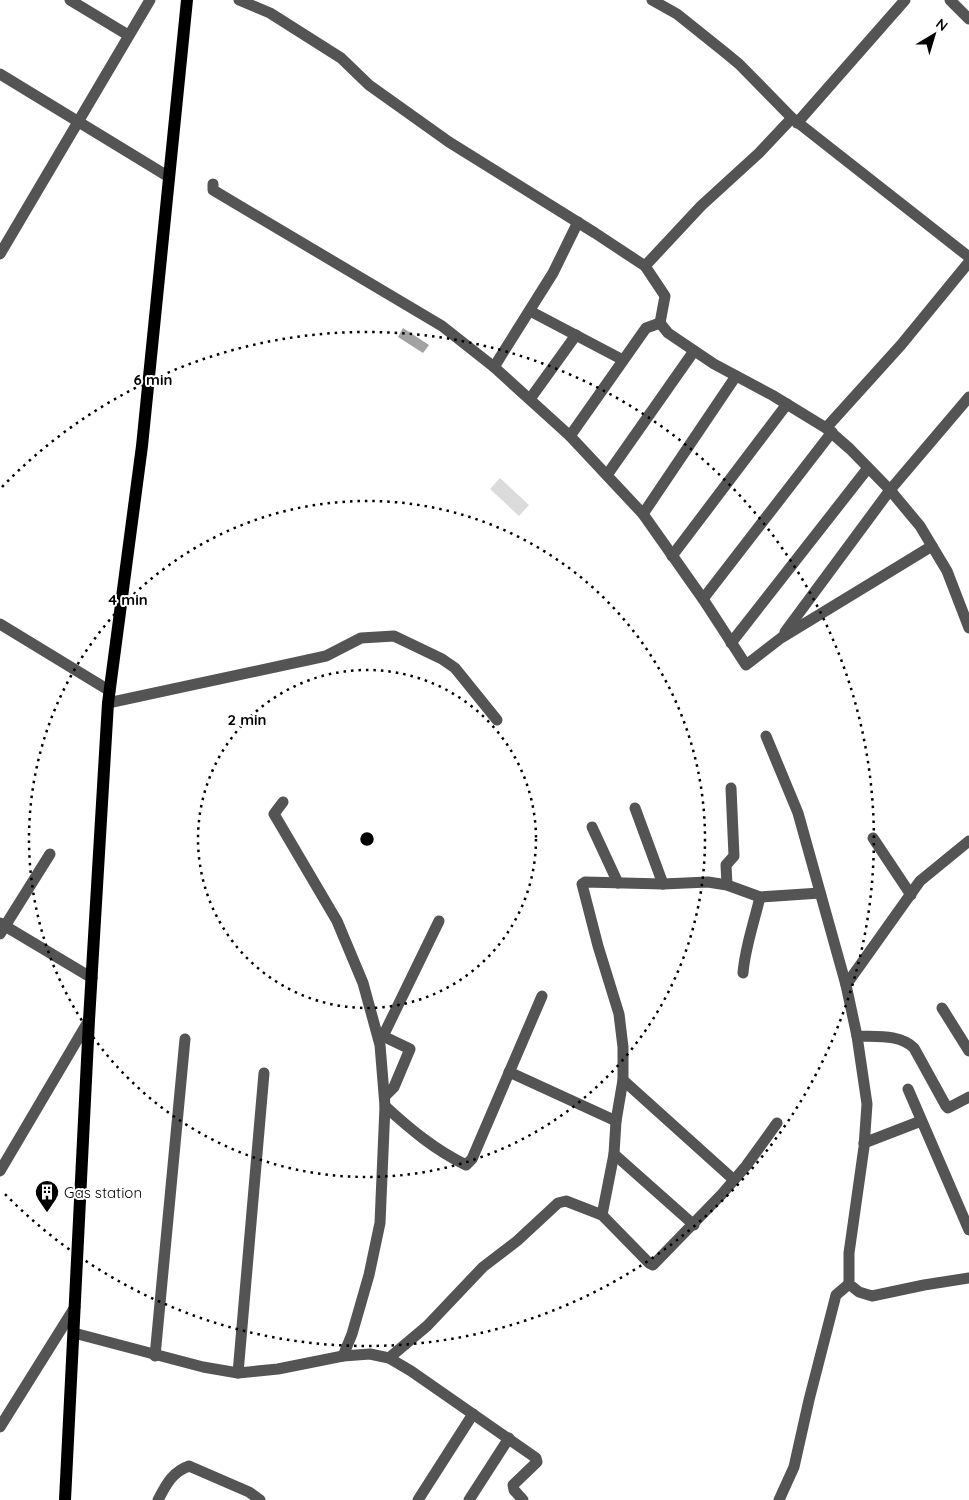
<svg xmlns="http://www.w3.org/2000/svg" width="969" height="1500" font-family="Quicksand,sans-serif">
	<rect width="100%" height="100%" fill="#fff"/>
	<path fill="#dbdbdb" d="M 500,478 L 529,505 L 519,516 L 490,489 Z"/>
	<path fill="#a2a2a2" d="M 403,328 L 429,345 L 423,353 L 398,337 Z"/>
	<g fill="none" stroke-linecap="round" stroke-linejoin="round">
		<g stroke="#545454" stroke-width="11">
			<path d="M 70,0 L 128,35"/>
			<path d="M 239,0 L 270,13 L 341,58 L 369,85 L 449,142 L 595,233 L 645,266 L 665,296 L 660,323 L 668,333 L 714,364 L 772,395 L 826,428 L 850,449 L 890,490 L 920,526 L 947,571 L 969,628"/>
			<path d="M 652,0 L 677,14 L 722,50 L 739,64 L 792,118 L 969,257"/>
			<path d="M 950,0 L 969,19"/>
			<path d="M 0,74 L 169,177"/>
			<path d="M 797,123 L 905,0"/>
			<path d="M 213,184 L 213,190 L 442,326 L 494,367 L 570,436 L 643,514 L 703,599 L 746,665 L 781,638 L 932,546"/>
			<path d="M 0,254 L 150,0"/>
			<path d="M 645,266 L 701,206 L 759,153 L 792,118"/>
			<path d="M 530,311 L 623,360"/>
			<path d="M 494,367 L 553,273 L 578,222"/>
			<path d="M 530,399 L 576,335"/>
			<path d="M 826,428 L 901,345 L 969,262"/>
			<path d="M 570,436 L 646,328 L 660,323"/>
			<path d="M 607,475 L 694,351"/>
			<path d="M 643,514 L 736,376"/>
			<path d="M 672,556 L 787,404"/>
			<path d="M 703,599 L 832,432"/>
			<path d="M 0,624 L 110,691"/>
			<path d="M 785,632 L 890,490 L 969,397"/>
			<path d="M 731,643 L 868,468"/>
			<path d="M 108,703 L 326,656 L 361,638 L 394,636 L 442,659 L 455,668 L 497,720"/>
			<path d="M 766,736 L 798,813 L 846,985 L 857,1036 L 867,1104 L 864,1147 L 849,1253 L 849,1284 L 859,1292 L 872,1296 L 924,1285 L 969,1278"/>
			<path d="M 283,802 L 274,814 L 337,921 L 363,983 L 380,1045 L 385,1106 L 380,1223 L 369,1275 L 352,1334 L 343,1356"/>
			<path d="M 635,808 L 663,884"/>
			<path d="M 592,827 L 618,883"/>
			<path d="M 873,838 L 911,895"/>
			<path d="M 727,885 L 726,865 L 734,856 L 731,788"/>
			<path d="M 0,923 L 92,978"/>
			<path d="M 0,934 L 50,854"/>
			<path d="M 743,973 C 745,947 754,923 760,897"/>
			<path d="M 846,985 L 920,881 L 969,841"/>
			<path d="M 942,1008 L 969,1051"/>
			<path d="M 857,1036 C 877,1037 899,1034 914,1048 L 946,1106 L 948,1108 L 969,1097"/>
			<path d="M 509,1072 L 616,1121"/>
			<path d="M 623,1080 L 734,1180"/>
			<path d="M 908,1089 L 969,1230"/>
			<path d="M 385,1096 L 394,1087 L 410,1049 L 387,1038 L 385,1036 L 385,1032 L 439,921"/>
			<path d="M 385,1106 C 410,1129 435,1150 466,1165 L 472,1159 L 542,996"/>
			<path d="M 864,1143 L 921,1121"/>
			<path d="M 614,1154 L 694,1225"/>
			<path d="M 0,1171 L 89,1020"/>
			<path d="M 602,1215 L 614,1154 L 616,1121 L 623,1080 L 623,1047 L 619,1014 L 598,946 L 582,884 L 585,882 L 663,884 L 708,882 L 727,885 L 760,897 L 820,893"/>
			<path d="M 74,1333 L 203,1367 L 238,1373 L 278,1369 L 343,1356 L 370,1354 L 389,1358 L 411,1371 L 536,1458 L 537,1462 L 513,1485 L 514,1490 L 523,1500"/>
			<path d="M 155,1356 L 185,1039"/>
			<path d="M 389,1358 L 427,1326 L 483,1267 L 517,1241 L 558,1203 L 566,1201 L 602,1215 L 649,1263 L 653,1265 L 722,1194 L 746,1166 L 777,1123"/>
			<path d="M 238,1373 L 264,1073"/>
			<path d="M 0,1427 L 75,1307"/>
			<path d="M 158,1500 C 166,1485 172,1472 189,1466 L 249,1492 L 260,1500"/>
			<path d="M 418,1500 L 473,1414"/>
			<path d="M 469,1500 L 509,1438"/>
			<path d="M 779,1500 L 794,1467 L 809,1400 L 836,1295 L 849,1284"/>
		</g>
		<path stroke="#000" stroke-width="12" d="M 65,1500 L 89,1020 L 108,703 L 142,446 L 187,0"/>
	</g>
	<g fill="none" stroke="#000" stroke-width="2.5" stroke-dasharray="2.5 5">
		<circle cx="367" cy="839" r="169"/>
		<circle cx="367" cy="839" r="338"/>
		<path d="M2 487A507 507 0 1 1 2 1191"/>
	</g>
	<defs>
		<g id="building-pin" transform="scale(1.25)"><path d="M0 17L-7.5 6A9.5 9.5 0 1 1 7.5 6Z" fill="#000" stroke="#fff"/><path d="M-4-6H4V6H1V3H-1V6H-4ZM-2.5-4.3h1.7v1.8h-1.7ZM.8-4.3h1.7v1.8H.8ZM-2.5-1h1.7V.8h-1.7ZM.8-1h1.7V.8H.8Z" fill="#fff"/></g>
	</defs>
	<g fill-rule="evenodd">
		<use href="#building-pin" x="47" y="1192"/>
	</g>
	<g text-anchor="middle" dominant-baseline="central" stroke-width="4" stroke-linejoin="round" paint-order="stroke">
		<g font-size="15" fill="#000" stroke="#fff" text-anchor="start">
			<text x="64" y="1192">Gas station</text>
		</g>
	</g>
	<circle cx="367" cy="839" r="8" fill="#000" stroke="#fff" stroke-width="2.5"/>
	<g font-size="15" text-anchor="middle" font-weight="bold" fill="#000" stroke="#fff" stroke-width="4" stroke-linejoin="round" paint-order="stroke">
		<text x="153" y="385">6 min</text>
		<text x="128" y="605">4 min</text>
		<text x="247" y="725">2 min</text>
	</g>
	<g transform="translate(934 35) rotate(38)" stroke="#ffffff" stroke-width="4" paint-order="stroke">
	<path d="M0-4L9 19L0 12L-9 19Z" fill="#000000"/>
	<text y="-8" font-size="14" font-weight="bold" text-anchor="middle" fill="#000000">N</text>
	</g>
</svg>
